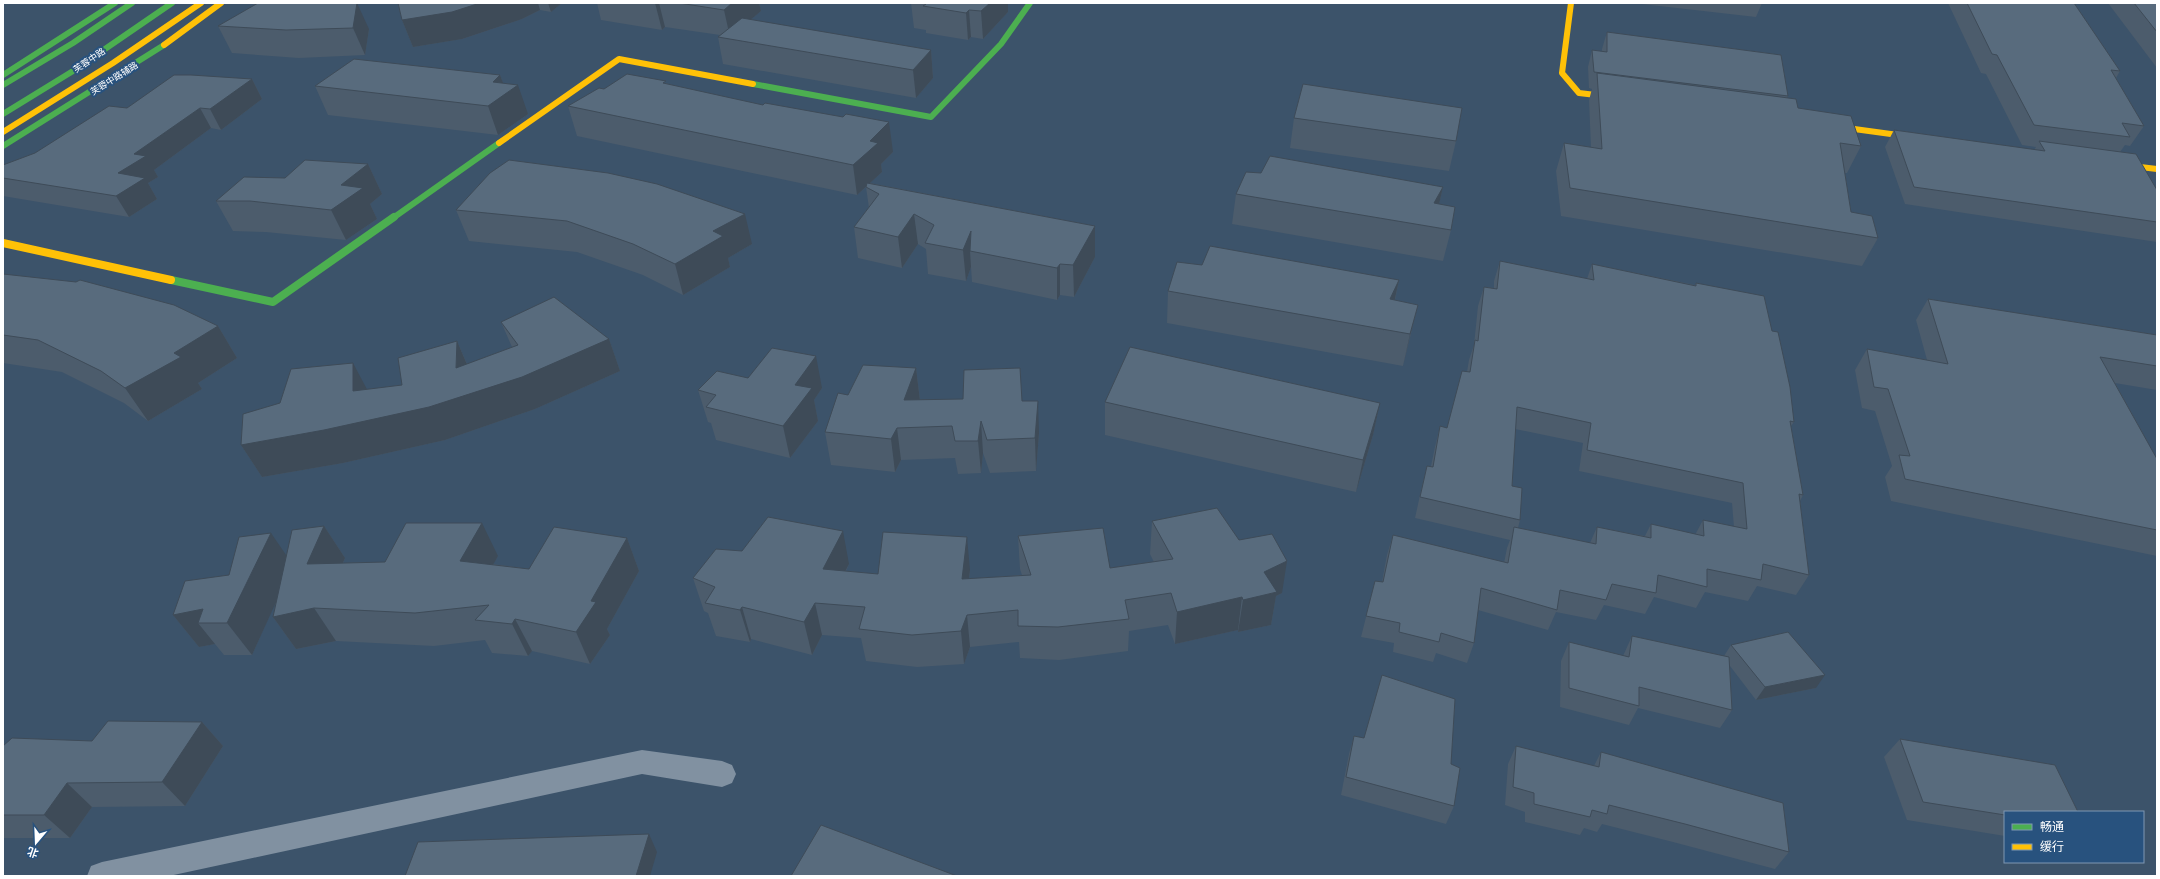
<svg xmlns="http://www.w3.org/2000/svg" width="2160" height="879" font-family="Barlow,'Noto Sans SC',sans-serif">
	<rect width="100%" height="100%" fill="#3c536a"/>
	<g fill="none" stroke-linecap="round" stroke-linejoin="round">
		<path fill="#8191a1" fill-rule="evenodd" d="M 642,750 L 722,761 L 732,765 L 736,774 L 732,783 L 722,787 L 642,774 L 169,876 L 87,876 L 91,866 L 102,862 Z"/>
		<g stroke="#4caf50" stroke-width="6">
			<path d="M 3,75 L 115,3"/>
			<path d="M 753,84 L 931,117 L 1001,44 L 1030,3"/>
			<path d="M 3,85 L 73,43 L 132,3"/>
			<path d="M 3,114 L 73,71 L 172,3"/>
			<path d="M 3,146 L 164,45"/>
			<path d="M 393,218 L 499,143"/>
		</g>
		<path stroke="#4caf50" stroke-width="8" d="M 171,280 L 273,302 L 394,217"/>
		<g stroke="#ffc107" stroke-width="6">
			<path d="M 1571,3 L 1562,73 L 1579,93 L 1621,98"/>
			<path d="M 164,45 L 221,3"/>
			<path d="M 1825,125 L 1920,138"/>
			<path d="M 3,132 L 113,63 L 201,3"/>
			<path d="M 499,143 L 619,59 L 753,84"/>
			<path d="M 2115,164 L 2157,169"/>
		</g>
		<path stroke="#ffc107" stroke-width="8" d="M 3,243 L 171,280"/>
	</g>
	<g fill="#4c5c6c" fill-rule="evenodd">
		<path d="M 258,3 L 369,29 L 365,55 L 299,58 L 232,53 L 218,26 Z"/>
		<path d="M 398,3 L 562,3 L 551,12 L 540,10 L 522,19 L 462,39 L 413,47 L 402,20 Z"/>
		<path d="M 597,3 L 759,3 L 761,11 L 750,20 L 931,50 L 933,78 L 916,98 L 723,64 L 718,37 L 720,35 L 665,27 L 662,30 L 601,20 Z"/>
		<path d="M 911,3 L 1008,3 L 1008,12 L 983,39 L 971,37 L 968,40 L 926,33 L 926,30 L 914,28 Z"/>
		<path d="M 1633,3 L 1762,3 L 1756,17 Z"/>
		<path d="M 1948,3 L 2074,3 L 2120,71 L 2116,78 L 2144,126 L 2130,146 L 2125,145 L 2120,152 L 2157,190 L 2157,242 L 1905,204 L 1885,147 L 1894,130 L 2034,150 L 2036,147 L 2022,145 L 1986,74 L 1981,73 Z"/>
		<path d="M 2108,3 L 2157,3 L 2157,68 Z"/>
		<path d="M 1607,32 L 1788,96 L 1787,98 L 1798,108 L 1861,146 L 1847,173 L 1845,173 L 1851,212 L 1878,238 L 1862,266 L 1561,216 L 1556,171 L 1564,143 L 1591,147 L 1589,100 L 1592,89 L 1589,88 L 1588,67 L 1592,50 L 1602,52 L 1602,49 Z"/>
		<path d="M 500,75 L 503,83 L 528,114 L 498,135 L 328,115 L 315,86 Z"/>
		<path d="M 252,79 L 262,99 L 221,130 L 211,128 L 154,170 L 158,177 L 148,183 L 157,199 L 129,217 L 3,196 L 3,165 L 35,153 L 127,108 Z"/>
		<path d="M 666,83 L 893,152 L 881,164 L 882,172 L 870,183 L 1095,226 L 1095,257 L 1074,297 L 1060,295 L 1057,300 L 972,282 L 971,267 L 966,281 L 928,274 L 926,249 L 918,244 L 902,268 L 858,258 L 854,227 L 869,208 L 866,187 L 857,195 L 577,136 L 568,106 L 604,89 Z"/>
		<path d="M 1294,118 L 1456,141 L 1449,171 L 1290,148 Z"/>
		<path d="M 368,164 L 382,194 L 370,204 L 377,219 L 346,240 L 266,232 L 233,231 L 216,201 L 285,178 Z"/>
		<path d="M 490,173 L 752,244 L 728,258 L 730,267 L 683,295 L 643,275 L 577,252 L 469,241 L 456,210 Z"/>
		<path d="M 1443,187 L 1439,204 L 1451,230 L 1443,261 L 1232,224 L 1236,194 Z"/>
		<path d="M 1500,261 L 1587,279 L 1592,264 L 1695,285 L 1696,283 L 1772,331 L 1794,422 L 1791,426 L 1803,495 L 1800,501 L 1809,575 L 1796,595 L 1757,586 L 1748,601 L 1705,592 L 1696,608 L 1654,597 L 1645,614 L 1604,605 L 1596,620 L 1556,612 L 1548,630 L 1478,610 L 1474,643 L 1467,663 L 1436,653 L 1433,662 L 1393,652 L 1394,643 L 1361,637 L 1375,581 L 1382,582 L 1387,555 L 1393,535 L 1504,563 L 1507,548 L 1510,540 L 1415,518 L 1422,486 L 1427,466 L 1431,466 L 1435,447 L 1440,426 L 1447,428 L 1467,372 L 1469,360 L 1474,345 L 1478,306 L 1484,287 L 1494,288 L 1494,281 ZM 1515,429 L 1583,443 L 1579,471 L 1732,503 L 1734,527 L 1703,520 L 1695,535 L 1651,524 L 1645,536 L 1597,527 L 1590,543 L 1518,528 L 1520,520 L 1512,486 Z"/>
		<path d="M 1202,265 L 1399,280 L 1395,300 L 1418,305 L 1403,366 L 1167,323 L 1168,291 Z"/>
		<path d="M 3,274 L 218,326 L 237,358 L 198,383 L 202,389 L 148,421 L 124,403 L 62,372 L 3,363 Z"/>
		<path d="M 1928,299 L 2157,335 L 2157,390 L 2115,383 L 2157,459 L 2157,556 L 1891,501 L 1885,477 L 1892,466 L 1875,411 L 1862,408 L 1855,370 L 1867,349 L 1927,360 L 1916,320 Z"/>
		<path d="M 501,322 L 609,339 L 620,371 L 535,409 L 445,440 L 343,463 L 262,477 L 241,445 L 402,385 L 457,341 L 467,364 L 512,347 Z"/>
		<path d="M 916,368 L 920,400 L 963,399 L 1022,401 L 1039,433 L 1036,471 L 990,473 L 983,453 L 981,473 L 958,474 L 955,458 L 901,460 L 895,472 L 831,465 L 825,432 L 848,395 Z"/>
		<path d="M 748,378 L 822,388 L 814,400 L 818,421 L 790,458 L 716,440 L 711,423 L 708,422 L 698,390 Z"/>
		<path d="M 1105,402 L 1380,403 L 1373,435 L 1356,492 L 1105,435 Z"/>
		<path d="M 1152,521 L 1239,540 L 1282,593 L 1276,596 L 1271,625 L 1238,632 L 1238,630 L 1175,644 L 1168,625 L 1129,631 L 1128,651 L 1059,660 L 1020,658 L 1019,642 L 970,647 L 964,664 L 917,667 L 866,661 L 861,638 L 822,635 L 812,655 L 751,639 L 750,642 L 716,636 L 708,613 L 704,611 L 693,578 L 742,551 L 849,564 L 846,571 L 878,574 L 970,570 L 969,579 L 1022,575 L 1020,569 L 1018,536 L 1110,568 L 1154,562 L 1150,554 Z"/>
		<path d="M 324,526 L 345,558 L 343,563 L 385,562 L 498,556 L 493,564 L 529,569 L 627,538 L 639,571 L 607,629 L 610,635 L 590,664 L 532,651 L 528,656 L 492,653 L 485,640 L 434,646 L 336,641 L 296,649 L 273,617 L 276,601 L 252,655 L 224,655 L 215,644 L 199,647 L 173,615 L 229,575 L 286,556 Z"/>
		<path d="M 1632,636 L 1724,656 L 1731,645 L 1816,688 L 1756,700 L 1730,666 L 1732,710 L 1720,728 L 1638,708 L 1629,725 L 1560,707 L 1561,661 L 1569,642 L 1623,656 Z"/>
		<path d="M 202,722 L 223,746 L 185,806 L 92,807 L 70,838 L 3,838 L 3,746 L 92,741 Z"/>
		<path d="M 1354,736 L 1364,738 L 1451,764 L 1454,806 L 1446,824 L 1341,795 L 1349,754 Z"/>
		<path d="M 1900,739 L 2005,812 L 2005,836 L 1907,820 L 1884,757 Z"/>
		<path d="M 1516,746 L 1594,766 L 1601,752 L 1789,852 L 1775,869 L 1673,842 L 1602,824 L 1597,832 L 1584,828 L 1580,835 L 1525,822 L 1525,812 L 1505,805 L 1508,764 Z"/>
	</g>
	<g fill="#3e4b58">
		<path d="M 357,3 L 369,29 L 365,55 L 353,28 Z"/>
		<path d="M 480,3 L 538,3 L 540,10 L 522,19 L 462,39 L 413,47 L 402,20 Z"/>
		<path d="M 548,3 L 562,3 L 551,12 Z"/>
		<path d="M 655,3 L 659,3 L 665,27 L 662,30 Z"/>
		<path d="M 732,3 L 759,3 L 761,11 L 730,37 L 724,10 Z"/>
		<path d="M 990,3 L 1008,3 L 1008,12 L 983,39 L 981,11 Z"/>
		<path d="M 969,10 L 971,37 L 968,40 L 966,13 Z"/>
		<path d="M 931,50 L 933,78 L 916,98 L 913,70 Z"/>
		<path d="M 500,75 L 507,93 L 518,85 L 528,114 L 498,135 L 488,106 L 493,82 Z"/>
		<path d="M 252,79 L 262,99 L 221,130 L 210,109 Z"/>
		<path d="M 200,108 L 211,128 L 154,170 L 158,177 L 148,183 L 157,199 L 129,217 L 116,196 L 118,173 L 134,154 Z"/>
		<path d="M 889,122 L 893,152 L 881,164 L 882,172 L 857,195 L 853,165 L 870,141 Z"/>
		<path d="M 368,164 L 382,194 L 370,204 L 377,219 L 346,240 L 331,210 L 341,185 Z"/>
		<path d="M 1443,187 L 1436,217 L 1434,203 Z"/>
		<path d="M 745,214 L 752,244 L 728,258 L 730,267 L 683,295 L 675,264 L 713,231 Z"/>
		<path d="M 914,214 L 918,244 L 902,268 L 898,237 Z"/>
		<path d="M 1095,226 L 1095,257 L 1074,297 L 1073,265 Z"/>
		<path d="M 971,231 L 970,251 L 971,267 L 966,281 L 963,250 Z"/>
		<path d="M 1060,264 L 1060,295 L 1057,300 L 1057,268 Z"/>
		<path d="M 1399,280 L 1392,312 L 1383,331 L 1390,299 Z"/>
		<path d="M 1418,305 L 1410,336 L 1403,366 L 1410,334 Z"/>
		<path d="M 218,326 L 237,358 L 198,383 L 202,389 L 148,421 L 125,388 L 174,353 Z"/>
		<path d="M 609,339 L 620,371 L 535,409 L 445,440 L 343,463 L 262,477 L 241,445 L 353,391 L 353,363 L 370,395 L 456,368 L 457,341 L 471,374 Z"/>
		<path d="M 816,356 L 822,388 L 814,400 L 818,421 L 790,458 L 783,426 L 795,385 Z"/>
		<path d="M 916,368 L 920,401 L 904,400 Z"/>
		<path d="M 1038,401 L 1039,433 L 1036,471 L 1035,438 Z"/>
		<path d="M 1380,403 L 1373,435 L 1356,492 L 1363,460 Z"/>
		<path d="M 981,421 L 983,453 L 981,473 L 978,441 Z"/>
		<path d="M 897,428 L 901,460 L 895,472 L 891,439 Z"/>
		<path d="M 482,523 L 498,556 L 477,593 L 460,561 Z"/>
		<path d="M 324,526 L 345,558 L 328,596 L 307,564 Z"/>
		<path d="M 843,531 L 849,564 L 830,601 L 823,569 Z"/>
		<path d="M 271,533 L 293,565 L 252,655 L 227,623 Z"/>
		<path d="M 967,537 L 970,570 L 965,612 L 962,579 Z"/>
		<path d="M 627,538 L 639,571 L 607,629 L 610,635 L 590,664 L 576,632 L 591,601 Z"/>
		<path d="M 1287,561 L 1282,593 L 1276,596 L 1271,625 L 1238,632 L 1243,600 L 1264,572 Z"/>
		<path d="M 1242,597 L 1238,630 L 1175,644 L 1177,612 Z"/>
		<path d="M 815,603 L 822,635 L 812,655 L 804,622 Z"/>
		<path d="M 742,607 L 751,639 L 750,642 L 740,610 Z"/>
		<path d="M 314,608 L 336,641 L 296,649 L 273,617 Z"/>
		<path d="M 203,609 L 198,623 L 215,644 L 199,647 L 173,615 Z"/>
		<path d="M 967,615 L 970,647 L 964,664 L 961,631 Z"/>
		<path d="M 515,619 L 532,651 L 528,656 L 512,624 Z"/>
		<path d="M 1825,675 L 1816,688 L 1756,700 L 1765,687 Z"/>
		<path d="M 202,722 L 223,746 L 185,806 L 162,782 Z"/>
		<path d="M 67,783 L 92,807 L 70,838 L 44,815 Z"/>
		<path d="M 649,834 L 657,852 L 650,876 L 636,876 Z"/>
	</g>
	<g fill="#586b7d" stroke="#3e4b58">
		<path d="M 258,3 L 357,3 L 353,28 L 286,30 L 218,26 Z"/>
		<path d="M 398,3 L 480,3 L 452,12 L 402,20 Z"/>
		<path d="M 679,3 L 732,3 L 724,10 Z"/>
		<path d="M 923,3 L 990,3 L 981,11 L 969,10 L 966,13 L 923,6 L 926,4 Z"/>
		<path d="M 1967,3 L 2074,3 L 2120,71 L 2111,70 L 2144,126 L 2122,123 L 2130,137 L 2034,125 L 1997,55 L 1992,54 Z"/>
		<path d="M 2134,3 L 2157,3 L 2157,32 Z"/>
		<path d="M 742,18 L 931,50 L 913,70 L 718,37 Z"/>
		<path d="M 1607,32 L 1781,55 L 1788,96 L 1594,72 L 1592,50 L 1607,52 Z"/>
		<path d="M 354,59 L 500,75 L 493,82 L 518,85 L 488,106 L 315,86 Z"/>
		<path d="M 1597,73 L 1796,99 L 1798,108 L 1851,116 L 1861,146 L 1840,143 L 1851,212 L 1872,216 L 1878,238 L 1570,188 L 1564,143 L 1602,149 Z"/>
		<path d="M 627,74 L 666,81 L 663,83 L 763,105 L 765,103 L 843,117 L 846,114 L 889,122 L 870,141 L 878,143 L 853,165 L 568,106 L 599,88 L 604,89 Z"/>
		<path d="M 174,75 L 191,75 L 252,79 L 210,109 L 200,108 L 134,154 L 146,156 L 118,173 L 145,178 L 116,196 L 3,178 L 3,165 L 35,153 L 109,106 L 127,108 Z"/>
		<path d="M 1303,84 L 1462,108 L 1456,141 L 1294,118 Z"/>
		<path d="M 1894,130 L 2045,151 L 2039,141 L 2136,154 L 2157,190 L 2157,222 L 1914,187 Z"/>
		<path d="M 1270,156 L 1443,187 L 1434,203 L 1455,207 L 1451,230 L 1236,194 L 1246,172 L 1261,173 Z"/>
		<path d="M 305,160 L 368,164 L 341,185 L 363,188 L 331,210 L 250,201 L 216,201 L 244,177 L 285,178 Z"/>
		<path d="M 509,160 L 608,173 L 657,184 L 745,214 L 713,231 L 723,236 L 675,264 L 633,244 L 567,221 L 456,210 L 490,173 Z"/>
		<path d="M 867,183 L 1095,226 L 1073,265 L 1060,264 L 1057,268 L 970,251 L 971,231 L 963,250 L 925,243 L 934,225 L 914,214 L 898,237 L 854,227 L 879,194 L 866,187 Z"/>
		<path d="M 1210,246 L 1399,280 L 1390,299 L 1418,305 L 1410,334 L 1168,291 L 1177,262 L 1202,265 Z"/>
		<path d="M 1500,261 L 1594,280 L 1592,264 L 1696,286 L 1696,283 L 1764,296 L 1772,331 L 1778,332 L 1790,387 L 1794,422 L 1790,421 L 1803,495 L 1799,494 L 1809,575 L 1763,564 L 1761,580 L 1707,569 L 1707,587 L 1658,575 L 1656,593 L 1612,584 L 1606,600 L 1560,590 L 1557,610 L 1481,588 L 1474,643 L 1441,633 L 1439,642 L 1399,632 L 1400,623 L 1366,616 L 1375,581 L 1383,582 L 1393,535 L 1508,563 L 1514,527 L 1596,544 L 1597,527 L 1651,538 L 1651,524 L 1704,536 L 1703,520 L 1747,529 L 1743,483 L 1587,450 L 1591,423 L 1517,407 L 1512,486 L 1522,488 L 1520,520 L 1420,497 L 1427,466 L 1433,467 L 1440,426 L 1447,428 L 1462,371 L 1470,372 L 1475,340 L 1478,341 L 1484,287 L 1497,289 Z"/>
		<path d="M 3,274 L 76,282 L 80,280 L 174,305 L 218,326 L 174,353 L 181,357 L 125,388 L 101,371 L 38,340 L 3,335 Z"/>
		<path d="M 554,297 L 609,339 L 522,377 L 429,407 L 324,430 L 241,445 L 243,414 L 280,403 L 291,369 L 353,363 L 353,391 L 402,385 L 398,358 L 457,341 L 456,368 L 518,345 L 501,322 Z"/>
		<path d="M 1928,299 L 2157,335 L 2157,366 L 2100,357 L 2157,459 L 2157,530 L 1905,479 L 1899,455 L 1910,456 L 1888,389 L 1874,387 L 1867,349 L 1948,364 Z"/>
		<path d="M 1130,347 L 1380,403 L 1363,460 L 1105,402 Z"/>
		<path d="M 772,348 L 816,356 L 795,385 L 812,388 L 783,426 L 706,407 L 716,395 L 698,390 L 717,371 L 748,378 Z"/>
		<path d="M 863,365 L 916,368 L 904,400 L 963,399 L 964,370 L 1020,368 L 1022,401 L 1038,401 L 1035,438 L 987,440 L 981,421 L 978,441 L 955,441 L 952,426 L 897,428 L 891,439 L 825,432 L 838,393 L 848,395 Z"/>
		<path d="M 1217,508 L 1239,540 L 1272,534 L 1287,561 L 1264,572 L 1277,592 L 1243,600 L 1242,597 L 1177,612 L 1171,593 L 1125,600 L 1129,619 L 1058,627 L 1018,626 L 1018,610 L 967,615 L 961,631 L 912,635 L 859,629 L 865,607 L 815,603 L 804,622 L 742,607 L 740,610 L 705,603 L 715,587 L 693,578 L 716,549 L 742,551 L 768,517 L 843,531 L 823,569 L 878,574 L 883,532 L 967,537 L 962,579 L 1031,575 L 1018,536 L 1103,528 L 1110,568 L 1173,559 L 1152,521 Z"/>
		<path d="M 406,523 L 482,523 L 460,561 L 529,569 L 554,527 L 627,538 L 591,601 L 596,602 L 576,632 L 515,619 L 512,624 L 475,620 L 489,605 L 415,613 L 314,608 L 273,617 L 292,530 L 324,526 L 307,564 L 385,562 Z"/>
		<path d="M 271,533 L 227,623 L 198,623 L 203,609 L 173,615 L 185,581 L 229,575 L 239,537 Z"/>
		<path d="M 1788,632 L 1825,675 L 1765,687 L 1731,645 Z"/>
		<path d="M 1632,636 L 1729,657 L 1732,710 L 1639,687 L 1639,706 L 1569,688 L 1569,642 L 1629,657 Z"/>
		<path d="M 1382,675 L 1455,699 L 1451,764 L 1460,768 L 1454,806 L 1346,777 L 1354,736 L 1364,738 Z"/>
		<path d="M 108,721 L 202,722 L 162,782 L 67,783 L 44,815 L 3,815 L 3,746 L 12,738 L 92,741 Z"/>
		<path d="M 1900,739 L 2055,765 L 2078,812 L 2005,812 L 2005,815 L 1923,802 Z"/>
		<path d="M 1516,746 L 1599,767 L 1601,752 L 1783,803 L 1789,852 L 1685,824 L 1609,805 L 1607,814 L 1592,810 L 1590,817 L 1534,804 L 1534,793 L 1513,787 Z"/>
		<path d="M 821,825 L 957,876 L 791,876 Z"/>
		<path d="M 649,834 L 636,876 L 405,876 L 418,842 Z"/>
	</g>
	<g text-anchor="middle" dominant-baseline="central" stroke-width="4" stroke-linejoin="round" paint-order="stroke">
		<g font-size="9" fill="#fff" stroke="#28527e">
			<text transform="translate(89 60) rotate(-34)">芙蓉中路</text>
			<text transform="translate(114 78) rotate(-32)">芙蓉中路辅路</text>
		</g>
	</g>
	<rect width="2160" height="879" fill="none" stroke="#ffffff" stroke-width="8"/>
	<rect x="2004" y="811" width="140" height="52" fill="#28527e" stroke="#7e97b2"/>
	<rect x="2012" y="824" width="20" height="6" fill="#4caf50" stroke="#7e97b2"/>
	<text x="2040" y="831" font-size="12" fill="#ffffff">畅通</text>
	<rect x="2012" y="844" width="20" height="6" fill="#ffc107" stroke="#7e97b2"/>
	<text x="2040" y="851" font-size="12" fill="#ffffff">缓行</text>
	<g transform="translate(36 843) rotate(199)" stroke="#28527e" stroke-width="3" paint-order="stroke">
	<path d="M0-3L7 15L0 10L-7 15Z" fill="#ffffff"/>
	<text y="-6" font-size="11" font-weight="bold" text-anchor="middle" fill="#ffffff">北</text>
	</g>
</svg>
